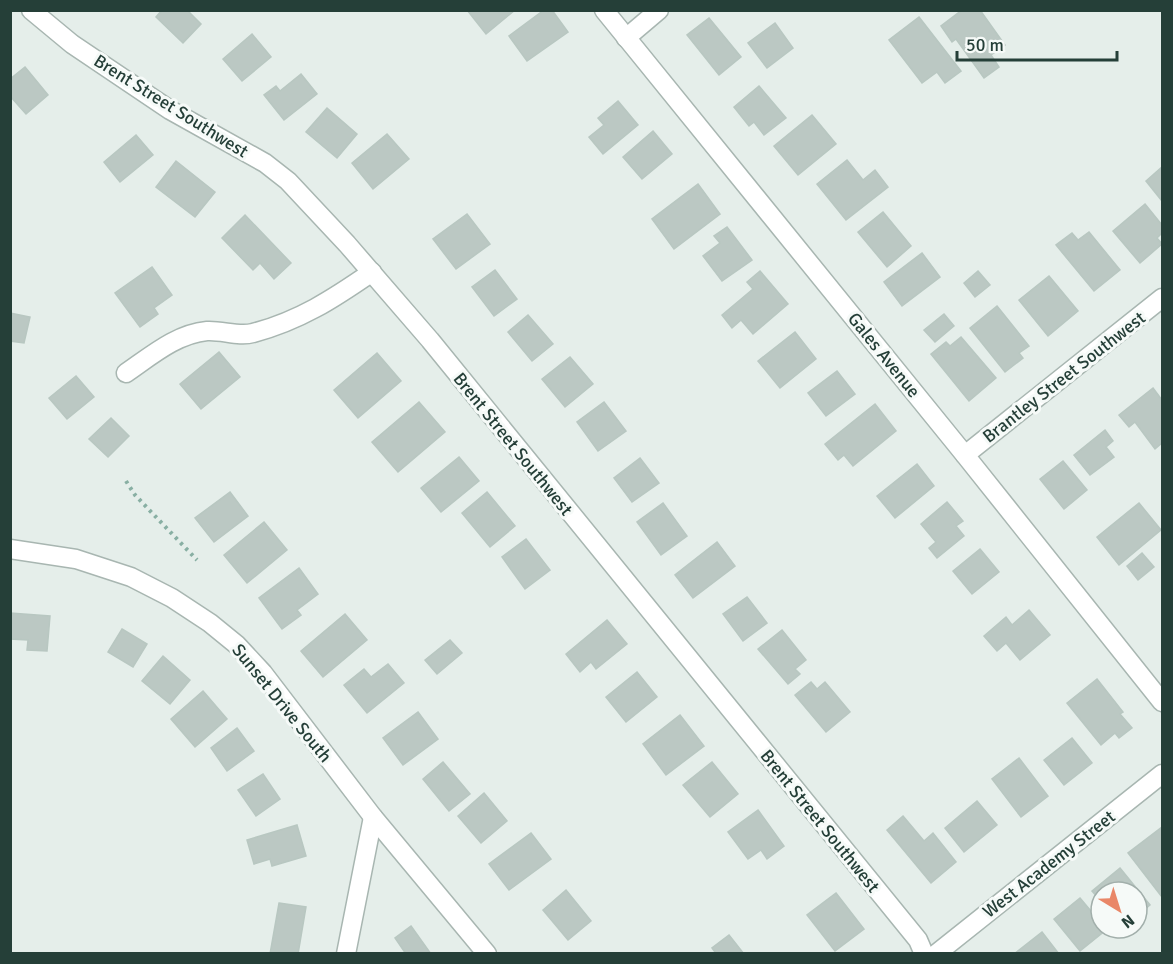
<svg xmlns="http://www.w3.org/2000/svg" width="1173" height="964" font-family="Signika,sans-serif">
	<rect width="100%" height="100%" fill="#e5eeea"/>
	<g fill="#bbc8c3" stroke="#b8c7c1" stroke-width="1.5">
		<path d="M 162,10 L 187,10 L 201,24 L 183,43 L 156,17 Z"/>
		<path d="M 467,10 L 515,10 L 486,34 Z"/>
		<path d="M 544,10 L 552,10 L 568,32 L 527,61 L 509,36 Z"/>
		<path d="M 962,10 L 980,10 L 1005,45 L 991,55 L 999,67 L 984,78 L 956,39 L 952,42 L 941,26 Z"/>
		<path d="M 919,17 L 961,71 L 945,83 L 937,72 L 922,83 L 889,40 Z"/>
		<path d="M 709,18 L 741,57 L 719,75 L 687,35 Z"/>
		<path d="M 775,23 L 793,48 L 767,68 L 748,43 Z"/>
		<path d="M 252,34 L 271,57 L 242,81 L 223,59 Z"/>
		<path d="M 25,67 L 48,95 L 26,114 L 10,96 L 10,79 Z"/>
		<path d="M 301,74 L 317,94 L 284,120 L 264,95 L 276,86 L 280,91 Z"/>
		<path d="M 759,86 L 786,118 L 764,135 L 754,122 L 749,126 L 734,107 Z"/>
		<path d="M 618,101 L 638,125 L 603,154 L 589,137 L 604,125 L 598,118 Z"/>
		<path d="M 327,108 L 357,134 L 337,158 L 306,132 Z"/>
		<path d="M 812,115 L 836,144 L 798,175 L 774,146 Z"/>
		<path d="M 653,131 L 672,154 L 642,179 L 623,157 Z"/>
		<path d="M 387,134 L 409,159 L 373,189 L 352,163 Z"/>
		<path d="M 136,135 L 153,155 L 120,182 L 104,162 Z"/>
		<path d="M 847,160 L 863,180 L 875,170 L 888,187 L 846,220 L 817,184 Z"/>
		<path d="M 176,161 L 215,192 L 195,217 L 156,187 Z"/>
		<path d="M 1162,167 L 1162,201 L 1146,181 Z"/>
		<path d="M 698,184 L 720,214 L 674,249 L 652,219 Z"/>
		<path d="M 1145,204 L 1162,225 L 1162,233 L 1157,238 L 1162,244 L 1140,263 L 1113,231 Z"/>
		<path d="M 883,212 L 911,246 L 887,267 L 858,232 Z"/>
		<path d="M 467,214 L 490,244 L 456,269 L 433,239 Z"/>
		<path d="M 245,215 L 291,263 L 274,279 L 260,263 L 253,270 L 222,238 Z"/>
		<path d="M 727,227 L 752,260 L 722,281 L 703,256 L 720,243 L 714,236 Z"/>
		<path d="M 1089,232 L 1120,270 L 1094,291 L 1056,245 L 1072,233 L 1078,240 Z"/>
		<path d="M 922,253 L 940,277 L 902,306 L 884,282 Z"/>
		<path d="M 152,267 L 172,295 L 154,308 L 158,314 L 140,327 L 115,293 Z"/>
		<path d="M 495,270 L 517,299 L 494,316 L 472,287 Z"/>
		<path d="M 760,271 L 788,304 L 753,334 L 741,320 L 732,328 L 722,315 L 753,289 L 747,282 Z"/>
		<path d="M 978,271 L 990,285 L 975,297 L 964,283 Z"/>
		<path d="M 1049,276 L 1078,311 L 1048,336 L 1019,300 Z"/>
		<path d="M 997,306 L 1029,346 L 1019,353 L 1023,358 L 1005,372 L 970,328 Z"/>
		<path d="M 10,313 L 30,317 L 24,343 L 10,341 Z"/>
		<path d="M 944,314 L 954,326 L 935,342 L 924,330 Z"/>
		<path d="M 528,315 L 553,344 L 532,361 L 508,332 Z"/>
		<path d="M 795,332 L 816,359 L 780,388 L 758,361 Z"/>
		<path d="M 961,337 L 996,378 L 969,401 L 931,354 L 946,342 L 950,346 Z"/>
		<path d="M 219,352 L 240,377 L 201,409 L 180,384 Z"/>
		<path d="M 377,353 L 401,381 L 358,418 L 334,390 Z"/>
		<path d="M 570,357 L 593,384 L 565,407 L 542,379 Z"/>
		<path d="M 837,371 L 855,394 L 826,416 L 808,393 Z"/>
		<path d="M 76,376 L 94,397 L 67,419 L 49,398 Z"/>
		<path d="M 1153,388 L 1162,400 L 1162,443 L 1155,449 L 1135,422 L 1129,427 L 1119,415 Z"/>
		<path d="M 419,402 L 445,432 L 398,472 L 372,442 Z"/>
		<path d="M 604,402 L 626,431 L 598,451 L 577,422 Z"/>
		<path d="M 875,404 L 896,431 L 853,466 L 844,455 L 838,460 L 825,444 Z"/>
		<path d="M 111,418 L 129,436 L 108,457 L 89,439 Z"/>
		<path d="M 1105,430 L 1113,441 L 1106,447 L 1114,457 L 1090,475 L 1074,455 Z"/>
		<path d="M 459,457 L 479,481 L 441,512 L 421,488 Z"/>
		<path d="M 640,458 L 659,483 L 632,502 L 614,478 Z"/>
		<path d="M 1063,461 L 1087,490 L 1064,509 L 1040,479 Z"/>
		<path d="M 917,464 L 934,486 L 895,518 L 877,496 Z"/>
		<path d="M 230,492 L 248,516 L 214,542 L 195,518 Z"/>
		<path d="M 487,492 L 515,526 L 490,547 L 462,513 Z"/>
		<path d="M 947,502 L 963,521 L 956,526 L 964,536 L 937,558 L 929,548 L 936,542 L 921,524 Z"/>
		<path d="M 663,503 L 687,536 L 661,555 L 637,522 Z"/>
		<path d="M 1139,503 L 1161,530 L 1119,565 L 1097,537 Z"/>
		<path d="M 264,522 L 287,550 L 247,583 L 224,555 Z"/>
		<path d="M 526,539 L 550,570 L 525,589 L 502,557 Z"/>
		<path d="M 717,542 L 735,566 L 693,598 L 675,575 Z"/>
		<path d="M 980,549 L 999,572 L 972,594 L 953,571 Z"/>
		<path d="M 1142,553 L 1154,567 L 1138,580 L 1127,566 Z"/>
		<path d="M 299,568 L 318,594 L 297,610 L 301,615 L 282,629 L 259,598 Z"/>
		<path d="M 747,597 L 767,623 L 743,641 L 723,614 Z"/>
		<path d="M 1029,610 L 1050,635 L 1020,660 L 1006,643 L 997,651 L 984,636 L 1006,617 L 1012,625 Z"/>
		<path d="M 10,613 L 50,616 L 47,651 L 27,650 L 28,640 L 10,639 Z"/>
		<path d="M 345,614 L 367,640 L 323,677 L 301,651 Z"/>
		<path d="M 607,620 L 627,644 L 596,669 L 591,662 L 580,672 L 566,654 Z"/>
		<path d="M 122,629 L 147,644 L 133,667 L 108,652 Z"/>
		<path d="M 782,630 L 806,660 L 795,669 L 800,674 L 788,684 L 758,649 Z"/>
		<path d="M 450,640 L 462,653 L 437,674 L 425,660 Z"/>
		<path d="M 163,656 L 190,680 L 170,704 L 142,681 Z"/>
		<path d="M 388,664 L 404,683 L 367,713 L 344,685 L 364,669 L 371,677 Z"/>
		<path d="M 637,672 L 657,697 L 626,722 L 606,697 Z"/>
		<path d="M 1097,679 L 1123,712 L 1120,714 L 1132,728 L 1119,738 L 1115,733 L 1101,745 L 1067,703 Z"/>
		<path d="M 811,682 L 817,689 L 825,682 L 850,712 L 826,732 L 795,695 Z"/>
		<path d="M 203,691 L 227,719 L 195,747 L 171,719 Z"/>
		<path d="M 418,712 L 438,739 L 403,765 L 383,738 Z"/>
		<path d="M 680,715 L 704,746 L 666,775 L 643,744 Z"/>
		<path d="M 237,728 L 254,751 L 227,771 L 211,748 Z"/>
		<path d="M 1072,738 L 1092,763 L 1064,785 L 1044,760 Z"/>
		<path d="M 1019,758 L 1048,796 L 1021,817 L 992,779 Z"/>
		<path d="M 443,762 L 470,794 L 449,811 L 423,779 Z"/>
		<path d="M 712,762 L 738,794 L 710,817 L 683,785 Z"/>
		<path d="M 263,774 L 280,799 L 256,816 L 238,790 Z"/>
		<path d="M 484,793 L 507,821 L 481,843 L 458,816 Z"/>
		<path d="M 977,801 L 997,825 L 964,852 L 945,828 Z"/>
		<path d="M 758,810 L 784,846 L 767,859 L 761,850 L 748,859 L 728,832 Z"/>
		<path d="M 903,816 L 924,841 L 933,833 L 956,862 L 931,883 L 887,830 Z"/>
		<path d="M 297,825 L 306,856 L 272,866 L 270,859 L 254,864 L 247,840 Z"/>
		<path d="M 1162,827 L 1162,897 L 1128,853 Z"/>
		<path d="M 531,833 L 551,859 L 509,890 L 489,864 Z"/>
		<path d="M 1120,868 L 1150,905 L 1137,916 L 1137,892 L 1101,892 L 1101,901 L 1092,891 Z"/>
		<path d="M 566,890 L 591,921 L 568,940 L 543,910 Z"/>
		<path d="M 836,893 L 864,929 L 835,951 L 807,915 Z"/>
		<path d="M 1080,898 L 1101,923 L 1101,928 L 1106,930 L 1080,951 L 1054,919 Z"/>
		<path d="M 279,903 L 306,907 L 298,954 L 270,954 Z"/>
		<path d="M 411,926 L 431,954 L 406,954 L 395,938 Z"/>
		<path d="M 1042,932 L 1059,954 L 1014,954 Z"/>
		<path d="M 729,935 L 744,954 L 714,954 L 715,952 L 712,948 Z"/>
	</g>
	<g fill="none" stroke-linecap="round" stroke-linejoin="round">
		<g stroke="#a8b6b1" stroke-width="21">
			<g id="minor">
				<path d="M 31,10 L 72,44 L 170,110 L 265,163 L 288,181 L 347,244 L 430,340 L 918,940 L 924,954"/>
				<path d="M 604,10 L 965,455 L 1162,702"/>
				<path d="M 626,38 L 659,10"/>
				<path d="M 126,373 C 151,356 176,334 207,331 C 222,330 239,337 253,333 C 299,321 333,299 372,272"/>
				<path d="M 965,455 L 1162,298"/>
				<path d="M 10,549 L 76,559 L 131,577 L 172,598 L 210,623 L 237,645 L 263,673 L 373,817 L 487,954"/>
				<path d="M 346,954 L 373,817"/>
				<path d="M 936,954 L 1162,774"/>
			</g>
		</g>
		<path stroke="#88afa3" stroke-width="4" stroke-dasharray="3 4.5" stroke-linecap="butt" d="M 126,481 L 135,495 L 197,560"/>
		<use href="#minor" stroke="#fff" stroke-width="18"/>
	</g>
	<g text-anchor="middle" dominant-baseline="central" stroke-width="6" stroke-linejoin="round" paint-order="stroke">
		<g font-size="18" fill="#253f38" stroke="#f6faf8">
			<text transform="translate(171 106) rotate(32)">Brent Street Southwest</text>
			<text transform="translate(884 355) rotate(51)">Gales Avenue</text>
			<text transform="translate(1064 377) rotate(-38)">Brantley Street Southwest</text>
			<text transform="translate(513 444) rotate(51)">Brent Street Southwest</text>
			<text transform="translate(282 703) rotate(51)">Sunset Drive South</text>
			<text transform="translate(820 821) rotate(51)">Brent Street Southwest</text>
			<text transform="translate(1049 864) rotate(-38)">West Academy Street</text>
		</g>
	</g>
	<rect width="1173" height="964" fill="none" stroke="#253f38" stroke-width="24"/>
	<g transform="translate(1119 910) rotate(142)"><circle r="28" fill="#f6faf8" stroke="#a2afab" stroke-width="1.5"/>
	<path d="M0-4.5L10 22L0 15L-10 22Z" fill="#e98768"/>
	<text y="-9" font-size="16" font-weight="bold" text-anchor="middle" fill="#253f38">N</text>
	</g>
	<path d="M957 51v9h160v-9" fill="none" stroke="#253f38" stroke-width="3"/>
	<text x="966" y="51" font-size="18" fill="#253f38" stroke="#f6faf8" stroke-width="4.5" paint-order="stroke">50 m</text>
</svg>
